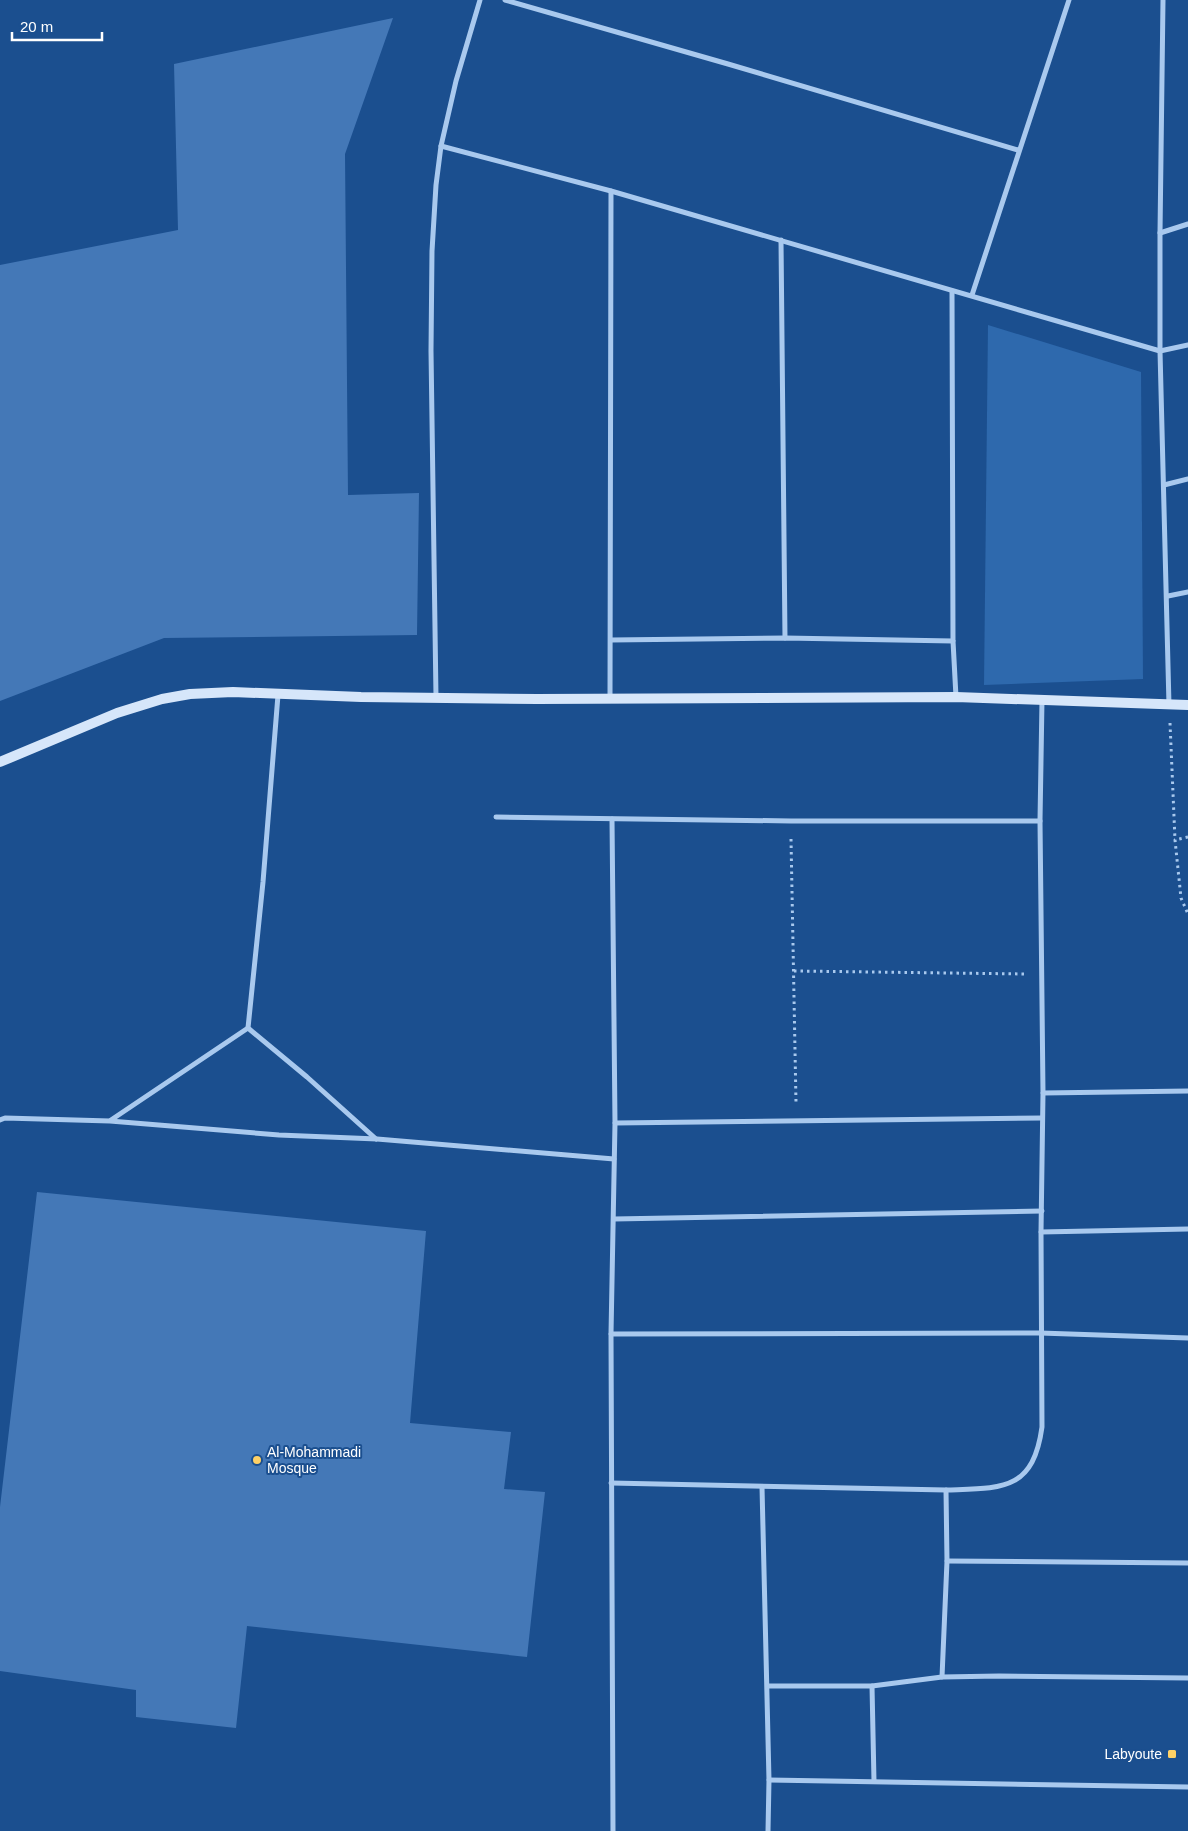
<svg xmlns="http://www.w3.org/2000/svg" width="1188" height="1831" font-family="Arial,sans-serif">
	<rect width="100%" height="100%" fill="#1b4f8f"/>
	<path fill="#2e69ad" d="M 988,325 L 1141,372 L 1143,679 L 984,685 Z"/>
	<g fill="#4478b7">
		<path d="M 393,18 L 345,154 L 348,495 L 419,493 L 417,635 L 164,638 L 0,701 L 0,265 L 178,230 L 174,64 Z"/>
		<path d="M 37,1192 L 426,1231 L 410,1423 L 511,1432 L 504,1489 L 545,1492 L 527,1657 L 247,1626 L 236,1728 L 136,1717 L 136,1690 L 0,1671 L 0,1507 Z"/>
	</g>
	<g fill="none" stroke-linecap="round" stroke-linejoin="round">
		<g stroke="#a9c9ee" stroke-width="3" stroke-dasharray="2.5 4" stroke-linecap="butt">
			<path d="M 1170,723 L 1175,840"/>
			<path d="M 1188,837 L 1175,840 L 1181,898 L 1188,914"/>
			<path d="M 791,839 L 796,1103"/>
			<path d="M 794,971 L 1026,974"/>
		</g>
		<g stroke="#a9c9ee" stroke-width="5">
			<path d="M 505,0 L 728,64 L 1018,150"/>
			<path d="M 1163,0 L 1160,233 L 1160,351 L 1169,705"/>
			<path d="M 441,146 L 611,191 L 1160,351 L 1188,345"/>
			<path d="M 1160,233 L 1188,224"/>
			<path d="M 781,240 L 785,638"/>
			<path d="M 952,291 L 953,641 L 956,697"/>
			<path d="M 972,295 L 1069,0"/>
			<path d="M 1164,485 L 1188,479"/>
			<path d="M 1168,596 L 1188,592"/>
			<path d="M 611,640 L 785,638 L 953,641"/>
			<path d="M 278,695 L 263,882 L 248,1028 L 307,1077 L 376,1139"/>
			<path d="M 436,697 L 431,351 L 432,251 L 436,185 L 441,146 L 456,81 L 480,0"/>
			<path d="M 610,698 L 611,191"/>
			<path d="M 496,817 L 791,821 L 1040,821"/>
			<path d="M 612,819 L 615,1123 L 611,1334 L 613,1831"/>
			<path d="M 1043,1093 L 1188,1091"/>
			<path d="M 0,1120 L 5,1118 L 110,1121 L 279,1135 L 377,1139 L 614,1159"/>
			<path d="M 111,1120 L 248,1028"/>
			<path d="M 615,1123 L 1042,1118"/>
			<path d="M 614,1219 L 1042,1211"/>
			<path d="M 1041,1232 L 1188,1229"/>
			<path d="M 611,1334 L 1040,1333 L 1188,1338"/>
			<path d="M 611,1483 L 946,1490 C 1001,1488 1033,1492 1042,1427 L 1041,1232 L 1043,1093 L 1040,821 L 1042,700"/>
			<path d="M 762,1487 L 769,1780 L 768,1831"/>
			<path d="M 947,1561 L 1188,1563"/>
			<path d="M 942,1677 L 947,1561 L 946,1490"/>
			<path d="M 768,1686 L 872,1686 L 942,1677 L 999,1676 L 1188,1678"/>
			<path d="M 872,1686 L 874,1781"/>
			<path d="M 769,1780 L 1188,1787"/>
		</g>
		<path stroke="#d6e6fa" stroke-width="10" d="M 0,762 L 117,713 L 162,699 L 190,694 L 233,692 L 361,697 L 537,699 L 956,697 L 1188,705"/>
	</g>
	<g fill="#ffd166" stroke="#1b4f8f" stroke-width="2">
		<circle cx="257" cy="1460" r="5"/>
		<rect x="1167" y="1749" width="10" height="10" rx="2.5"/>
	</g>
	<g text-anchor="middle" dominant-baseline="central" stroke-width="4" stroke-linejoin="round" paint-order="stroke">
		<g font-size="14" fill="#fff" stroke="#1b4f8f" text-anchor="start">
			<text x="267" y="1452">Al-Mohammadi<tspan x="267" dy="16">Mosque</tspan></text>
			<text x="1162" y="1754" text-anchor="end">Labyoute</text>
		</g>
	</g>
	<path d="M12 32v8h90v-8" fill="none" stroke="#ffffff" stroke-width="2.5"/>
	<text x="20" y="32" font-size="15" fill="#ffffff" stroke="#1b4f8f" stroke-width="4" paint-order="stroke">20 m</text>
</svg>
